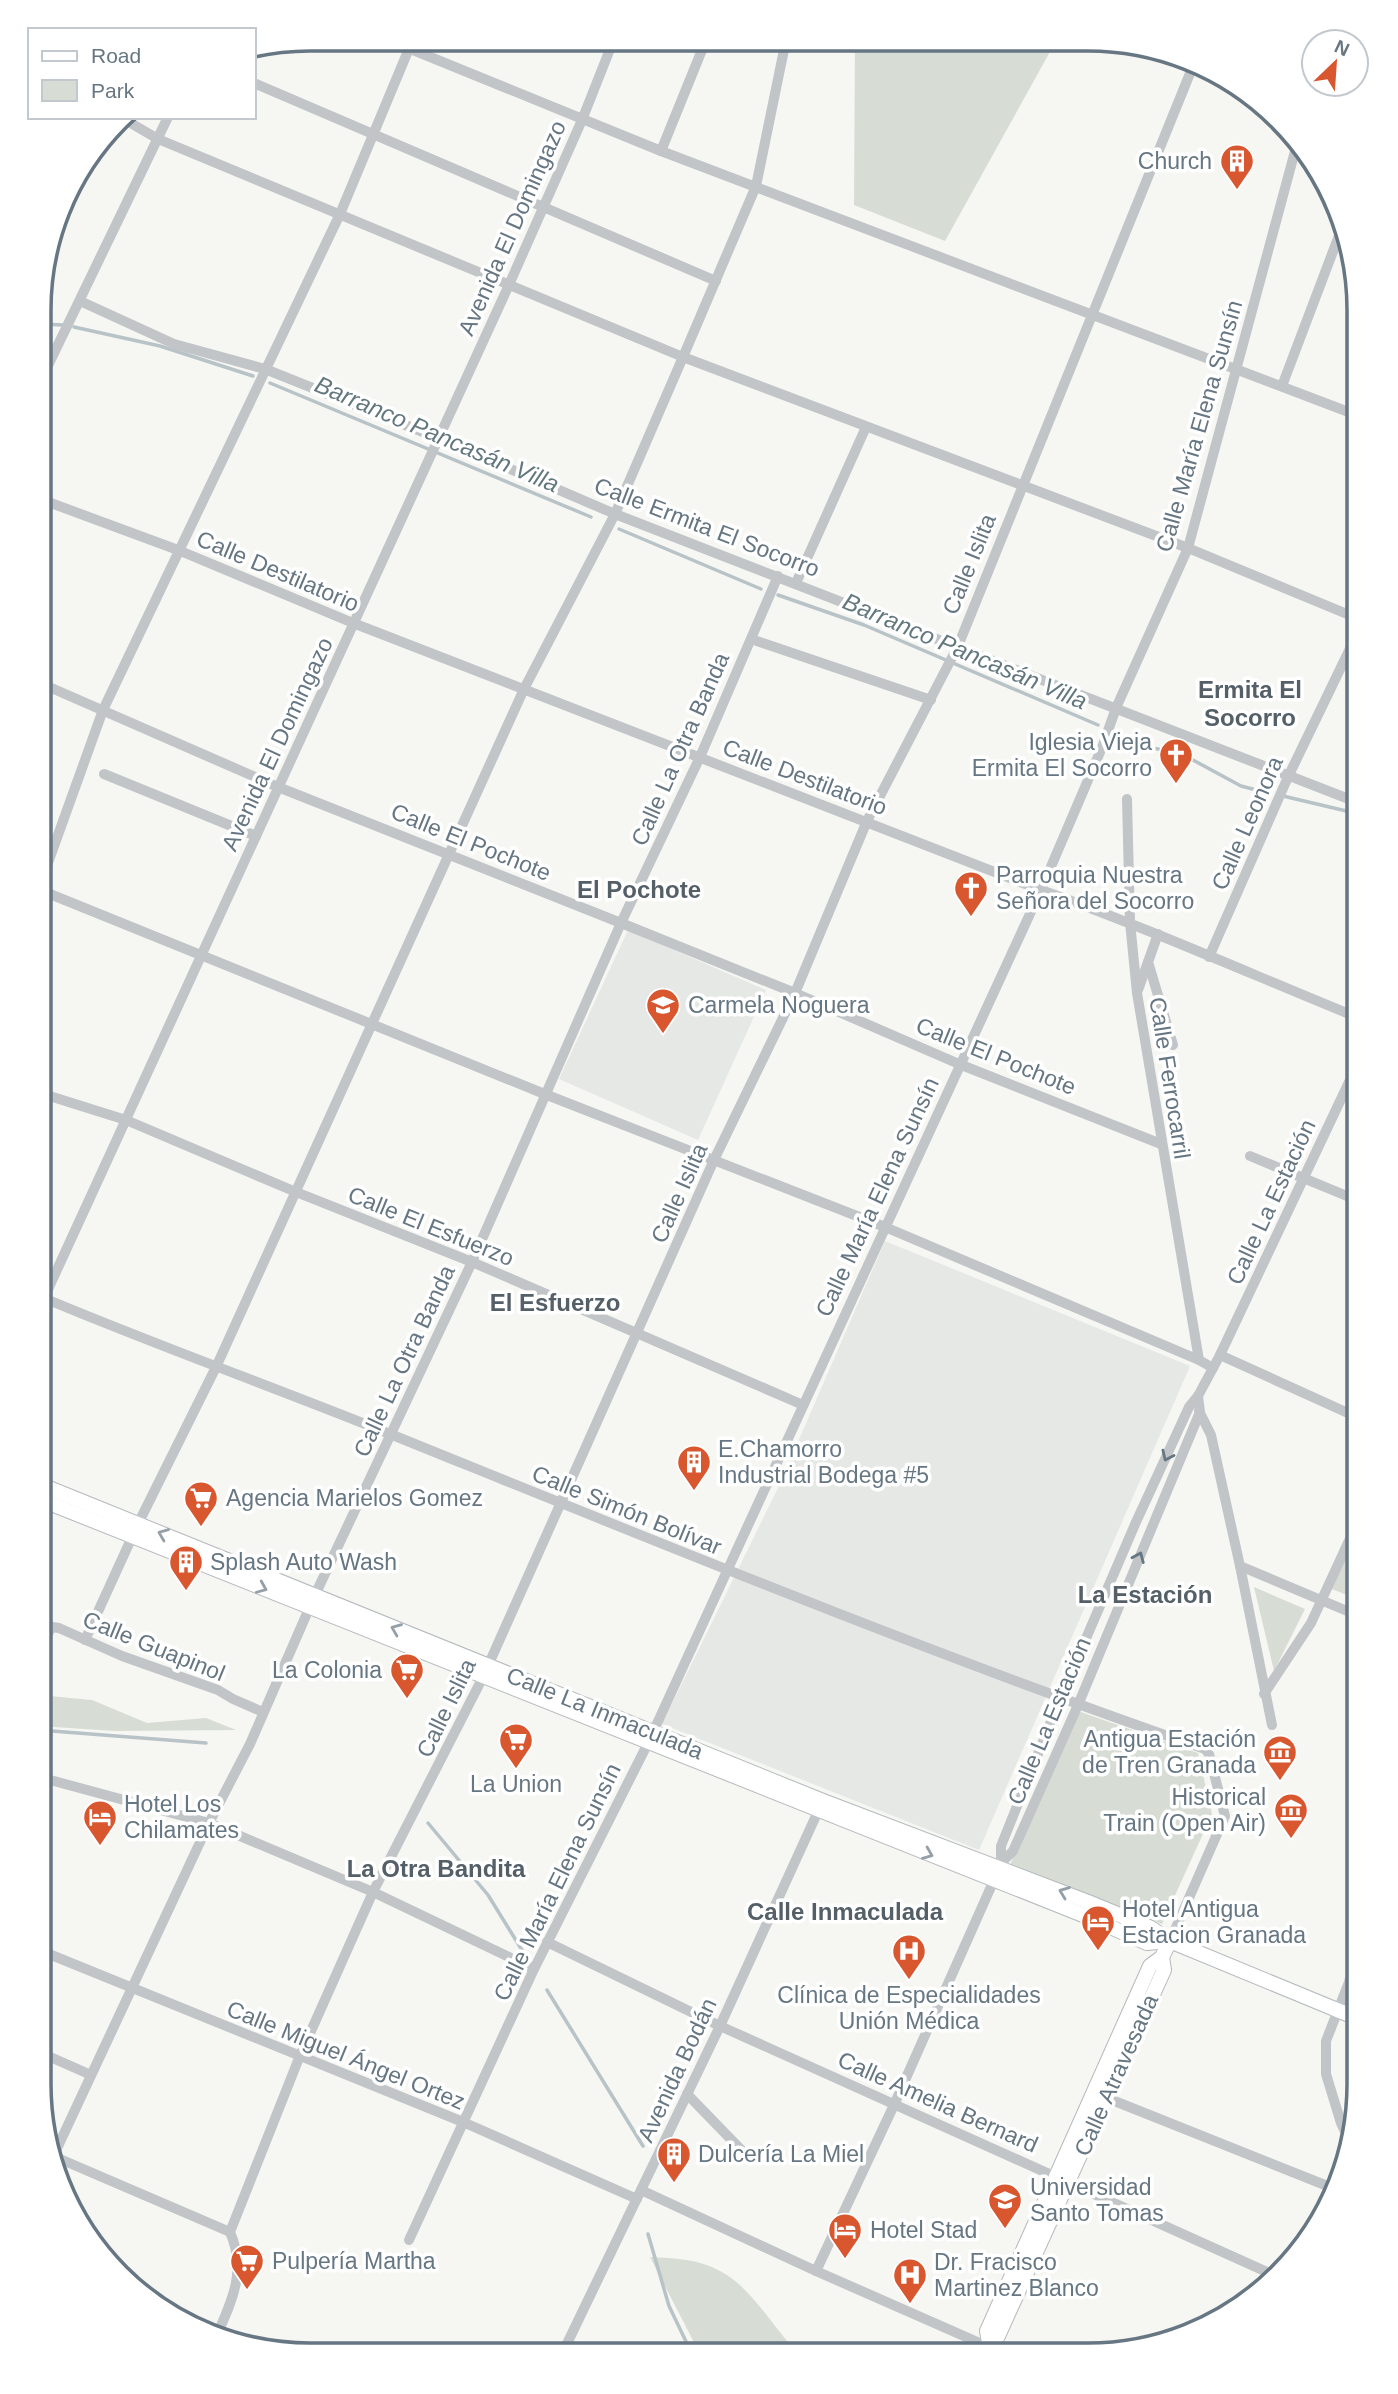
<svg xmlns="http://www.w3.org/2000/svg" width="1398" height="2394" font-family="Helvetica,sans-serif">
	<rect width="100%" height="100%" fill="#f6f6f3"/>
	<g fill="#e6e8e6">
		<path d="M 628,930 L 766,990 L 698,1140 L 559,1079 Z"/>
		<path d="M 885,1241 L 1190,1366 L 979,1850 L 662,1724 L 778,1488 Z"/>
	</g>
	<g fill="#d7ddd4">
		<path d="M 855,40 L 1056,41 L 945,241 L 854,205 Z"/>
		<path d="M 1359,1526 L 1359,1600 L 1332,1589 Z"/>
		<path d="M 1254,1587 L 1305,1609 L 1274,1671 Z"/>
		<path d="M 39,1695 L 92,1700 L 147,1723 L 206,1718 L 236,1730 L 114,1731 L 39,1726 Z"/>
		<path d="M 1075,1710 L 1198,1753 L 1212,1814 L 1162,1924 L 1010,1865 Z"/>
		<path d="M 650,2257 C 674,2258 699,2259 720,2271 C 752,2287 774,2330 800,2355 L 700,2354 Z"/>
	</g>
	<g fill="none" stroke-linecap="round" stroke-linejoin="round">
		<g stroke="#b8c3c7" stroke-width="3.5">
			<path d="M 41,324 L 63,325"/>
			<path d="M 74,327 L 160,346 L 253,376"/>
			<path d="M 270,383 L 591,517"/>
			<path d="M 619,529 L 761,589"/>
			<path d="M 778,595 L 864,625 L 1098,725"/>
			<path d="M 1116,733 L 1147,747 L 1180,753 L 1241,786 L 1264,792"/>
			<path d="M 1283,796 L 1359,814"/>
			<path d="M 39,1730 L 206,1743"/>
			<path d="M 428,1823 L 488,1895 L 525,1955"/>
			<path d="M 547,1990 L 643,2146"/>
			<path d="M 648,2234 L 669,2306 L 692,2354"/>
		</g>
		<g stroke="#b4b9bc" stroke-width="16">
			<g id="secondary">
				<path d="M 39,1484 L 823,1801 L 1088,1902 L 1151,1928 L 1170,1941 L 1359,2019"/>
				<path d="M 39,1499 L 1083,1915 L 1147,1943 L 1170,1941"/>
				<path d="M 989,2342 L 998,2336 L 1164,1970 L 1162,1957"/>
				<path d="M 982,2355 L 989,2342 L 987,2331 L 1150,1966 L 1162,1957 L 1170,1941"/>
			</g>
		</g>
		<g stroke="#c1c5c8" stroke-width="10">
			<path d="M 386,39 L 661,151 L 1359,416"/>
			<path d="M 254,83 L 716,281"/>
			<path d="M 122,118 L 158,139 L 683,357 L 1188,548 L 1359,619"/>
			<path d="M 661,151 L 706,40"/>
			<path d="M 80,301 L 174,344 L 265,369 L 438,438 L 615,514 L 1359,803"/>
			<path d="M 41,380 L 168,117"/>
			<path d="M 1282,386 L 1343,225"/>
			<path d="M 40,499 L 178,550 L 353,623 L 1041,890 C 1148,928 1253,975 1359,1018"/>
			<path d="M 796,583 L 866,427"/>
			<path d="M 751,639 L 931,700"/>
			<path d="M 40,683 L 278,787 L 621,923 L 795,993 L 959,1064 L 1161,1144"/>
			<path d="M 104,774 L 256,836"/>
			<path d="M 1127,799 L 1130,922 L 1137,993 L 1199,1360"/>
			<path d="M 40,885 L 103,710 L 340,214 L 413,39"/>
			<path d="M 40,890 L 547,1095 L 885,1227 L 1199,1360 L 1213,1368"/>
			<path d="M 1209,957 L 1288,777 L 1359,630"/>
			<path d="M 1148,962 L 1173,1045"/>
			<path d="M 1138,990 L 1158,934"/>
			<path d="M 40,1093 L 126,1120 L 296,1192 L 472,1262 L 803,1405"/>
			<path d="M 1250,1156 L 1359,1201"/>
			<path d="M 39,1296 C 155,1345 274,1387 390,1434 C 660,1543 930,1654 1205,1749 L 1209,1754 L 1225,1816 L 1170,1941"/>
			<path d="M 39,1309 L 508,287 L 582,120 L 614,39"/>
			<path d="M 1220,1355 L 1359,1418"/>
			<path d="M 1199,1411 L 1211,1435 L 1240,1566 L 1272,1725"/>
			<path d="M 1240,1566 L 1359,1616"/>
			<path d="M 85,1640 L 138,1524 L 217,1365 L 524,689 L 615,514 L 683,357 L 756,186 L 786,40"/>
			<path d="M 39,1647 L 52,1627 L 59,1628 L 122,1656 L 218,1690 L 233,1699 L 263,1712"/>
			<path d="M 1264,1694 L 1311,1623 L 1359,1519"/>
			<path d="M 39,1777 L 209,1823 L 373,1892 L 534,1969"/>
			<path d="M 1001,1863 L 1013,1851 L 1078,1705 L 1200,1412 L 1198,1396"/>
			<path d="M 547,1942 L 720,2026 L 1276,2276"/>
			<path d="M 39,1950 L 463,2122 L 637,2199"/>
			<path d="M 39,2052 L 91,2075"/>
			<path d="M 687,2094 L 750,2159"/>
			<path d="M 1102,2096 L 1335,2189"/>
			<path d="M 1351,2144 L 1341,2123 L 1326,2074 L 1326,2041 L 1349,1982 L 1359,1946"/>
			<path d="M 53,2156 L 230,2232"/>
			<path d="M 53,2157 L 209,1823 L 250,1744 L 315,1595 L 472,1262 L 621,923 L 700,757 L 778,576"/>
			<path d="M 641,2190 L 816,2271 L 1007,2355"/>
			<path d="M 409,2240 L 534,1969 L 649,1741 L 727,1571 L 1041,890 L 1103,745 L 1116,708 L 1188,548 L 1298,140"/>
			<path d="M 816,2271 L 894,2105 L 994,1880 L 1001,1863 L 1001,1846 L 1060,1699 L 1136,1522 L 1189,1407 L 1198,1396 L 1220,1355 L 1359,1061"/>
			<path d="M 216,2337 C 232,2301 247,2271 230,2232 L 299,2058 L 373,1892 L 483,1677 L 714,1160 L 795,993 L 867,821 L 958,646 L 1195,61"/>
			<path d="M 562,2354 L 720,2026 L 820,1807"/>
		</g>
		<use href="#secondary" stroke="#fff" stroke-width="14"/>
	</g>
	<defs><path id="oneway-chevron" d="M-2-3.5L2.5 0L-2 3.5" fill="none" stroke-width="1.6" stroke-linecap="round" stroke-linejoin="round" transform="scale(1.75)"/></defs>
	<g stroke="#667682">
		<use href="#oneway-chevron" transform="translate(1167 1456) rotate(115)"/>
		<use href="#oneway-chevron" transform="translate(1139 1557) rotate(-67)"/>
	</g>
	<g stroke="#949fa8">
		<use href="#oneway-chevron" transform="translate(163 1534) rotate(-158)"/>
		<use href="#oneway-chevron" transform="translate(262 1588) rotate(23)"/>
		<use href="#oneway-chevron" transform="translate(396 1629) rotate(-158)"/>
		<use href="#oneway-chevron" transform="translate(928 1854) rotate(22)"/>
		<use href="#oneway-chevron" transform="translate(1064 1892) rotate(-159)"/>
	</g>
	<defs>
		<g id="building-pin" transform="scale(1.75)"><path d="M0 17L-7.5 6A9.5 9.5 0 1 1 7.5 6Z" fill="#d9572f" stroke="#fff"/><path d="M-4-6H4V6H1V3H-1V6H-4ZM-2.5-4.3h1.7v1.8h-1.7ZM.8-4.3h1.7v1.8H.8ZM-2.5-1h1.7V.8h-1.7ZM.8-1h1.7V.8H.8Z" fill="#fff"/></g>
		<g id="church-pin" transform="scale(1.75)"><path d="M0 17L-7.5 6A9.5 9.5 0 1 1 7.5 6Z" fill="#d9572f" stroke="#fff"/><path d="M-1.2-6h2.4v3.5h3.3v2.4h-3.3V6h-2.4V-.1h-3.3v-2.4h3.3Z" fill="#fff"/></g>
		<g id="school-pin" transform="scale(1.75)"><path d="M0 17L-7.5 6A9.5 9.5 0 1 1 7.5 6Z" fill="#d9572f" stroke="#fff"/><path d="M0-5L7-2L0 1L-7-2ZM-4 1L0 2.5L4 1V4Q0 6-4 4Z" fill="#fff"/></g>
		<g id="supermarket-pin" transform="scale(1.75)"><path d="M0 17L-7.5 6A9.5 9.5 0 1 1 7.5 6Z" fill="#d9572f" stroke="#fff"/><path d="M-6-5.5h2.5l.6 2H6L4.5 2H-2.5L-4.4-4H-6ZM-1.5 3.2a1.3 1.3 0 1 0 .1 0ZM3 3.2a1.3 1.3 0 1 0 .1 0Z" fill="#fff"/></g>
		<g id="museum-pin" transform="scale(1.75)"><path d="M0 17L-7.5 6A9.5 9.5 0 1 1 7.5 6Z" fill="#d9572f" stroke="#fff"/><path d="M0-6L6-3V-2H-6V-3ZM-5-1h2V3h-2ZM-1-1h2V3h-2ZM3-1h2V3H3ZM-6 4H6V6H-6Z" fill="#fff"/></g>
		<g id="hotel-pin" transform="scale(1.75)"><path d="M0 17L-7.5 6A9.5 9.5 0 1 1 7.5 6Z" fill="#d9572f" stroke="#fff"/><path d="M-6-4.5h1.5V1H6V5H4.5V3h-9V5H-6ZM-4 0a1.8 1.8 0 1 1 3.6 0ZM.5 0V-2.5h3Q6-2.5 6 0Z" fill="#fff"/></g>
		<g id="hospital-pin" transform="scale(1.75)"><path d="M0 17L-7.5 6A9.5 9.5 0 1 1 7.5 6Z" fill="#d9572f" stroke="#fff"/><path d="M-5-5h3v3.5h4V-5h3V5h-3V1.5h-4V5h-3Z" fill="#fff"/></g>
		<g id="university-pin" transform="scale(1.75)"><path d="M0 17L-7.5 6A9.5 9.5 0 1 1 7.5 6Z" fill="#d9572f" stroke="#fff"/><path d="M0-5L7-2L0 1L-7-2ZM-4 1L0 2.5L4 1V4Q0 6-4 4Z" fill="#fff"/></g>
	</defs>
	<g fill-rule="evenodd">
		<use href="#building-pin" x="1237" y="161"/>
		<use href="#church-pin" x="1176" y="755"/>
		<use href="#church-pin" x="971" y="888"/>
		<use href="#school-pin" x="663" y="1005"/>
		<use href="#building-pin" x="694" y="1462"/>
		<use href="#supermarket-pin" x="201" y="1498"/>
		<use href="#building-pin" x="186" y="1562"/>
		<use href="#supermarket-pin" x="407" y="1670"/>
		<use href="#supermarket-pin" x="516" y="1740"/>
		<use href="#museum-pin" x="1280" y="1752"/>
		<use href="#museum-pin" x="1291" y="1810"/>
		<use href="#hotel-pin" x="100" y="1817"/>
		<use href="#hotel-pin" x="1098" y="1922"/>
		<use href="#hospital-pin" x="909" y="1951"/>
		<use href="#building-pin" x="674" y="2154"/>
		<use href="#university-pin" x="1005" y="2200"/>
		<use href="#hotel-pin" x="845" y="2230"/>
		<use href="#supermarket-pin" x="247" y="2261"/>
		<use href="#hospital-pin" x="910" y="2275"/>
	</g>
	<g text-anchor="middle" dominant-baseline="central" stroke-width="7" stroke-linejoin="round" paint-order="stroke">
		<g font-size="23" fill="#667682" stroke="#fff" text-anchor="start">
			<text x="1212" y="161" text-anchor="end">Church</text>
			<text x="1152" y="742" text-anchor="end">Iglesia Vieja<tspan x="1152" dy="26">Ermita El Socorro</tspan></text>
			<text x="996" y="875">Parroquia Nuestra<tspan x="996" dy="26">Señora del Socorro</tspan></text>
			<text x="688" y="1005">Carmela Noguera</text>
			<text x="718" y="1449">E.Chamorro<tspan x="718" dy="26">Industrial Bodega #5</tspan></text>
			<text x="226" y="1498">Agencia Marielos Gomez</text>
			<text x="210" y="1562">Splash Auto Wash</text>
			<text x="382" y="1670" text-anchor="end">La Colonia</text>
			<text x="1256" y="1739" text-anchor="end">Antigua Estación<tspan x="1256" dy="26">de Tren Granada</tspan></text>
			<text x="516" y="1784" text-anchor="middle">La Union</text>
			<text x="1266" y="1797" text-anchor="end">Historical<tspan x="1266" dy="26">Train (Open Air)</tspan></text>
			<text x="124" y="1804">Hotel Los<tspan x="124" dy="26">Chilamates</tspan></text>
			<text x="1122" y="1909">Hotel Antigua<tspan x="1122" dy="26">Estacion Granada</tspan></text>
			<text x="909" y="1995" text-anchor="middle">Clínica de Especialidades<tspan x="909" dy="26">Unión Médica</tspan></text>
			<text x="698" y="2154">Dulcería La Miel</text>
			<text x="1030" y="2187">Universidad<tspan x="1030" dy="26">Santo Tomas</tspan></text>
			<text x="870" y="2230">Hotel Stad</text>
			<text x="272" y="2261">Pulpería Martha</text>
			<text x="934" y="2262">Dr. Fracisco<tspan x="934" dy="26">Martinez Blanco</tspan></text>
		</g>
		<g font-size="23" fill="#667682" stroke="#fff">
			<text transform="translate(512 228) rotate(-66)">Avenida El Domingazo</text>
			<text transform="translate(1199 426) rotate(-74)">Calle María Elena Sunsín</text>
			<text transform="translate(707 527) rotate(21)">Calle Ermita El Socorro</text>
			<text transform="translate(969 564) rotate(-68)">Calle Islita</text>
			<text transform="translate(278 571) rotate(23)">Calle Destilatorio</text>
			<text transform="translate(277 744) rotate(-65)">Avenida El Domingazo</text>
			<text transform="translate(680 749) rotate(-66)">Calle La Otra Banda</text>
			<text transform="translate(805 777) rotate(21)">Calle Destilatorio</text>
			<text transform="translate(1247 823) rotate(-66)">Calle Leonora</text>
			<text transform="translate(471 842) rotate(22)">Calle El Pochote</text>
			<text transform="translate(996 1056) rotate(22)">Calle El Pochote</text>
			<text transform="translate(1170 1078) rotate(81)">Calle Ferrocarril</text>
			<text transform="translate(679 1193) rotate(-66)">Calle Islita</text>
			<text transform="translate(877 1197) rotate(-65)">Calle María Elena Sunsín</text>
			<text transform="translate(1271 1202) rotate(-65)">Calle La Estación</text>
			<text transform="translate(431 1226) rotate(22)">Calle El Esfuerzo</text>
			<text transform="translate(404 1361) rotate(-65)">Calle La Otra Banda</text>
			<text transform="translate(627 1510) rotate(22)">Calle Simón Bolívar</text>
			<text transform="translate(154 1646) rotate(22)">Calle Guapinol</text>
			<text transform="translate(446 1708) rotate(-64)">Calle Islita</text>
			<text transform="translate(605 1713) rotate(22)">Calle La Inmaculada</text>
			<text transform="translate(1049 1721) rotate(-67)">Calle La Estación</text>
			<text transform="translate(557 1882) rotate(-64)">Calle María Elena Sunsín</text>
			<text transform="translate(346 2055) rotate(22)">Calle Miguel Ángel Ortez</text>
			<text transform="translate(677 2070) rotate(-65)">Avenida Bodán</text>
			<text transform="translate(1116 2075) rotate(-66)">Calle Atravesada</text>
			<text transform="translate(938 2102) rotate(24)">Calle Amelia Bernard</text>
		</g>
		<g font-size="24" font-style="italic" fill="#63777f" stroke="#fff">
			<text transform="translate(437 434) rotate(23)">Barranco Pancasán Villa</text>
			<text transform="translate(965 651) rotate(23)">Barranco Pancasán Villa</text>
		</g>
		<g font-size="24" font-weight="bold" fill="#545f68" stroke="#fff">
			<text x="1250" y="689">Ermita El<tspan x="1250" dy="28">Socorro</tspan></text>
			<text x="639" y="889">El Pochote</text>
			<text x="555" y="1302">El Esfuerzo</text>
			<text x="1145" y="1594">La Estación</text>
			<text x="436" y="1868">La Otra Bandita</text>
			<text x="845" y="1911">Calle Inmaculada</text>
		</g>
	</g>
	<path d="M0 0H1398V2394H0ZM310 51H1088A259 259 0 0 1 1347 310V2084A259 259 0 0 1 1088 2343H310A259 259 0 0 1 51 2084V310A259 259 0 0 1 310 51Z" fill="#fff" fill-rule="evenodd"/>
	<path fill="none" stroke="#667682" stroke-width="3.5" d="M310 51H1088A259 259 0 0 1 1347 310V2084A259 259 0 0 1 1088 2343H310A259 259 0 0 1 51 2084V310A259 259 0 0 1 310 51Z"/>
	<rect x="28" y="28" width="228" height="91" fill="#ffffff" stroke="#c2c8cd" stroke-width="2"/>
	<rect x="42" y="51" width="35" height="10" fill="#ffffff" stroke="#c2c8cd" stroke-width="2"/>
	<text x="91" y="63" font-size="21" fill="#667682">Road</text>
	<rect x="42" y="80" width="35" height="21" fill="#d7ddd4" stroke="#c2c8cd" stroke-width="2"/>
	<text x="91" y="98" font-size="21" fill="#667682">Park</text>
	<g transform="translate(1335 63) rotate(25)"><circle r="33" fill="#ffffff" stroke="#c2c8cd" stroke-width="2"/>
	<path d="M0-5L12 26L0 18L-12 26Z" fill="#d9572f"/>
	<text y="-10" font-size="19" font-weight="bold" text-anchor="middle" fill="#667682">N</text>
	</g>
</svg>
